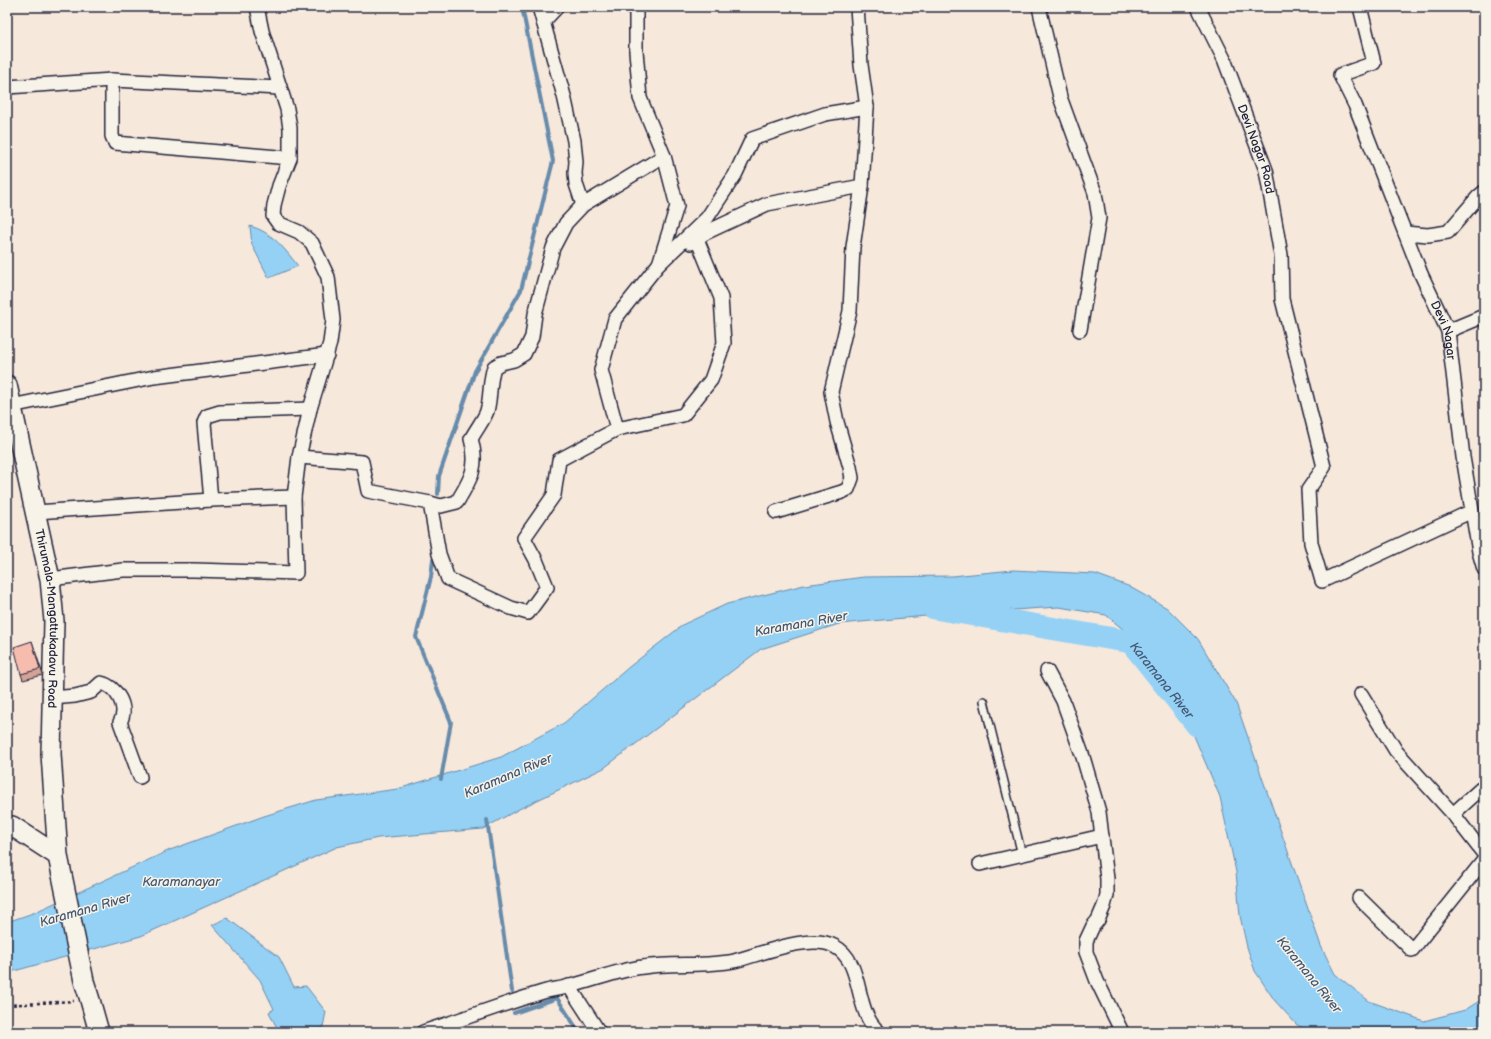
<svg xmlns="http://www.w3.org/2000/svg" width="1491" height="1039" font-family="'Balsamiq Sans',sans-serif">
	<rect width="100%" height="100%" fill="#f7e8dc"/>
	<filter id="ink" filterUnits="userSpaceOnUse"><feTurbulence type="fractalNoise" baseFrequency=".025" numOctaves="2"/><feDisplacementMap in="SourceGraphic" scale="8" xChannelSelector="R" yChannelSelector="G"/><feConvolveMatrix kernelMatrix="1 2 1 2 8 2 1 2 1" color-interpolation-filters="sRGB"/></filter>
	<g filter="url(#ink)">
		<g fill="#94d1f5" stroke="#668bab">
			<path d="M 250,226 C 272,232 284,248 298,266 L 269,278 L 252,245 Z"/>
			<path d="M 1013,570 L 1095,574 L 1128,586 L 1167,608 L 1198,639 L 1236,703 L 1321,946 L 1335,974 L 1369,1001 L 1424,1021 L 1465,1010 L 1484,998 L 1484,1032 L 1313,1032 L 1297,1025 L 1275,1001 L 1255,971 L 1247,947 L 1240,916 L 1236,872 L 1220,797 L 1183,710 L 1151,653 L 1106,615 L 1059,607 L 937,615 L 839,624 L 761,649 L 604,768 L 519,809 L 483,829 L 378,838 L 337,847 L 141,936 L 7,973 L 7,922 L 33,913 L 170,850 L 264,816 L 316,800 L 398,789 L 501,757 L 564,723 L 629,667 L 684,624 L 727,604 L 804,585 L 864,577 L 952,576 Z"/>
			<path d="M 227,918 L 279,957 L 294,987 L 306,986 L 326,1012 L 322,1032 L 279,1032 L 269,1012 L 274,1009 L 260,980 L 212,925 Z"/>
		</g>
		<g fill="none" stroke-linecap="round" stroke-linejoin="round">
			<g stroke="#668bab" stroke-width="4">
				<path d="M 438,494 L 439,476 L 475,371 L 521,290 L 553,161 L 522,7"/>
				<path d="M 433,560 L 431,577 L 416,637 L 451,722 L 441,779"/>
				<path d="M 487,820 L 512,991"/>
				<path d="M 514,1013 L 557,998 L 579,1032"/>
			</g>
			<path stroke="#94d1f5" stroke-width="23" id="s1" d="M 934,608 L 1131,642 L 1197,725"/>
			<g stroke="#22223b" stroke-width="10">
				<path id="lane" d="M 984,701 L 1022,855"/>
			</g>
			<g stroke="#22223b" stroke-width="16">
				<g id="street">
					<path d="M 539,7 L 564,96 L 574,141 L 576,162 L 575,173 L 576,184 L 583,205"/>
					<path d="M 636,7 L 636,51 L 640,98 L 664,156 L 677,206 L 659,264"/>
					<path d="M 1039,7 L 1060,97 L 1095,193 L 1099,218 L 1080,330"/>
					<path id="s2" d="M 1198,7 L 1224,59 L 1266,170 L 1281,255 L 1282,299 L 1324,467 L 1308,490 L 1311,543 L 1322,581 L 1472,511"/>
					<path id="s3" d="M 1360,7 L 1374,63 L 1340,75 L 1355,105 L 1421,274 L 1448,331 L 1463,457 L 1479,552 L 1484,569"/>
					<path d="M 543,22 L 557,7"/>
					<path d="M 112,80 L 112,136 L 115,143 L 290,158"/>
					<path d="M 7,87 L 112,80 L 280,88"/>
					<path d="M 1405,233 L 1428,235 L 1448,232 L 1478,197 L 1484,192"/>
					<path d="M 691,243 L 705,233 L 767,204 L 862,186"/>
					<path d="M 1448,331 L 1484,316"/>
					<path d="M 11,406 L 154,377 L 327,355"/>
					<path d="M 617,429 L 683,415 L 711,380 L 724,343 L 721,298 L 697,239"/>
					<path d="M 299,457 L 362,462 L 368,491 L 430,503 L 439,554 L 448,579 L 511,608 L 528,613 L 547,587 L 536,560 L 524,538 L 554,495 L 559,460 L 617,429 L 601,370 L 615,319 L 658,265 L 707,218 L 735,175 L 752,139 L 825,114 L 867,107"/>
					<path d="M 211,500 L 204,423 L 207,416 L 220,412 L 310,409"/>
					<path d="M 430,503 L 441,506 L 457,502 C 471,479 479,466 471,439 C 475,431 485,418 487,411 C 491,397 489,382 494,367 L 501,363 L 514,360 L 524,354 L 532,337 L 535,314 L 553,248 L 566,223 L 583,205 L 664,156"/>
					<path d="M 36,512 L 211,500 L 294,497"/>
					<path d="M 776,512 L 842,492 L 848,489 L 852,478 L 850,467 L 837,422 L 831,392 L 850,311 L 853,247 L 862,186 L 867,107 L 861,65 L 857,7"/>
					<path d="M 50,579 L 123,570 L 194,570 L 296,573 L 294,497 L 299,457 L 310,409 L 330,343 L 333,320 L 328,277 L 312,243 L 299,232 L 278,223 L 273,216 L 274,205 L 279,186 L 290,158 L 290,128 L 287,109 L 262,31 L 257,7"/>
					<path d="M 1047,671 L 1063,701 L 1083,757 L 1099,812 L 1107,879 L 1107,895 L 1104,906 L 1098,920 L 1093,926 L 1086,941 L 1086,952 L 1097,981 L 1122,1032"/>
					<path d="M 1361,694 L 1396,751 L 1453,814 L 1484,854"/>
					<path d="M 52,698 L 75,696 L 91,692 L 101,683 C 116,686 129,707 120,722 L 140,777"/>
					<path d="M 1453,814 L 1484,786"/>
					<path d="M 980,864 L 1102,836"/>
					<path d="M 1359,898 L 1412,950 L 1484,860"/>
					<path d="M 569,986 L 599,1032"/>
					<path d="M 423,1032 C 463,1019 503,1004 543,992 C 552,989 561,989 570,986 C 595,980 618,970 643,967 C 673,962 704,967 734,961 C 759,955 810,933 834,946 C 865,962 853,1011 879,1032"/>
				</g>
			</g>
			<g stroke="#22223b" stroke-width="22">
				<g id="secondary">
					<path id="s4" d="M 7,385 L 50,579 L 54,621 L 51,754 L 58,856 L 84,981 L 90,1000 L 99,1032"/>
					<path d="M 7,826 L 12,826 L 58,856"/>
				</g>
			</g>
			<path stroke="#22223b" stroke-width="2.5" stroke-dasharray="3 3" stroke-linecap="butt" d="M 7,1005 L 74,1001"/>
			<use href="#lane" stroke="#f7f3e8" stroke-width="7"/>
			<use href="#street" stroke="#f7f3e8" stroke-width="13"/>
			<use href="#secondary" stroke="#f7f3e8" stroke-width="19"/>
		</g>
		<g fill="#d4a396" stroke="#22223b">
			<path d="M 7,501 L 9,508 L 7,509 Z"/>
			<path d="M 32,641 L 43,675 L 23,680 L 21,674 Z"/>
		</g>
		<path fill="#f6bdae" stroke="#22223b" d="M 32,641 L 40,669 L 21,674 L 14,647 Z"/>
	</g>
	<g text-anchor="middle" dominant-baseline="central" stroke-width="3" stroke-linejoin="round" paint-order="stroke">
		<g font-size="12" fill="#22223b" stroke="#f7f3e8">
			<text stroke="none"><textPath href="#s2" startOffset="154">Devi Nagar Road</textPath></text>
			<text stroke="none"><textPath href="#s3" startOffset="370">Devi Nagar</textPath></text>
			<text stroke="none"><textPath href="#s4" startOffset="238">Thirumala-Mangattukadavu Road</textPath></text>
		</g>
		<g font-size="13" font-style="italic" fill="#445773" stroke="#f7f3e8">
			<text transform="translate(801 624) rotate(-10)">Karamana River</text>
			<text stroke="none"><textPath href="#s1" startOffset="249">Karamana River</textPath></text>
			<text transform="translate(508 776) rotate(-23)">Karamana River</text>
			<text x="181" y="882">Karamanayar</text>
			<text transform="translate(85 910) rotate(-16)">Karamana River</text>
			<text transform="translate(1309 975) rotate(51)">Karamana River</text>
		</g>
	</g>
	<rect width="1491" height="1039" fill="none" stroke="#f7f3e8" stroke-width="24"/>
	<rect x="12" y="12" width="1467" height="1015" fill="none" stroke="#22223b" stroke-width="1.5" filter="url(#ink)"/>
</svg>
